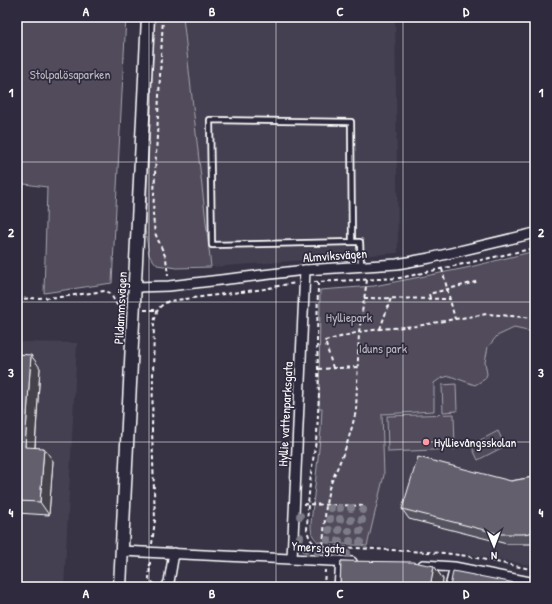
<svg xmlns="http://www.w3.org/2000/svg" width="552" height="604" font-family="'Patrick Hand',sans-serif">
	<rect width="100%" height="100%" fill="#373345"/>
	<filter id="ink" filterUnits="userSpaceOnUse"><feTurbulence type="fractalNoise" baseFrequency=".025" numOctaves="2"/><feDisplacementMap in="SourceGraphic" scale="8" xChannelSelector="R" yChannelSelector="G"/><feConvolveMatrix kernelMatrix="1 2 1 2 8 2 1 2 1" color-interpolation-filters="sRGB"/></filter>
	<g filter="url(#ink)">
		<g fill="#444051">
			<path d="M 183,17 L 395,17 L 398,253 L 211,267 Z"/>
			<path d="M 535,312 L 535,566 L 463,553 L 339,544 L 313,531 L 319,408 L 355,406 Z"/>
			<path d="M 17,342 L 77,343 L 64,587 L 17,587 Z"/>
		</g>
		<g fill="#514c5c" stroke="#a8a6ae">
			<path d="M 17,17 L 126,17 L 112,283 L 44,293 L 47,187 L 17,183 Z"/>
			<path d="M 155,17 L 183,17 L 211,267 L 177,268 L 157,265 L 149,255 L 145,229 Z"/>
			<path d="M 535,251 L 535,333 L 532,332 L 514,328 L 497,336 L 488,347 L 485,362 L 487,374 L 485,379 L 475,385 L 450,376 L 441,378 L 434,383 L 434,411 L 382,414 L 384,475 L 367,546 L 318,542 C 311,535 311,532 311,523 L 321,430 L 322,408 L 319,408 L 320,290 L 374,286 L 466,268 Z"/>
			<path d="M 456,384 L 457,411 L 443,412 L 442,385 Z"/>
			<path d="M 454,414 L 455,449 L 388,452 L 387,416 Z"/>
			<path d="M 498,431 L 505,446 L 478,460 L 471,445 Z"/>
		</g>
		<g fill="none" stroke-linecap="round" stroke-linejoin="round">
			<g stroke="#fff" stroke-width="8">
				<path id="lane" d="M 352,242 L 351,122 L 210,120 L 212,245 L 352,242 L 360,242 L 361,267"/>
			</g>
			<g stroke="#fff" stroke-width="12">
				<g id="street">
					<path d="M 135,287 L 169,286 L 305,270 L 397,264 L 430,258 L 535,233"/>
					<path d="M 122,551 L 352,562"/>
					<path d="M 292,559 L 305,270"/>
					<path d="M 423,565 L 454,567 L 535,583"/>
					<path d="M 166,587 L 169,582 L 174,553"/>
					<path d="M 339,587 L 341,561"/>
					<path d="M 450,587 L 454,571"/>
				</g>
			</g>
			<g stroke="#fff" stroke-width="15">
				<path id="secondary" d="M 120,587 L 148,17"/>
			</g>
			<g stroke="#fff" stroke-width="2" stroke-dasharray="4 3" stroke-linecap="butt">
				<path d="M 163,17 L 153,214 L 154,226 L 155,233 L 166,258 L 168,276"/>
				<path d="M 442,269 L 455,319"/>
				<path d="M 314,282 L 400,278 L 535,248"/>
				<path d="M 318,282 L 317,342 L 319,394 L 317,433 L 311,474 L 308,504 L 307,531 L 310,539 L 315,545 L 321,546 L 444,553 L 467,556 L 535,570"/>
				<path d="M 364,298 L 450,299"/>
				<path d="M 430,298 L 429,294 L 479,281"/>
				<path d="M 17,299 L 60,297 L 105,291 L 110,293 C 114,299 116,306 122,309"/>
				<path d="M 144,310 L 157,310"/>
				<path d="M 380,329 L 391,298"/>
				<path d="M 333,368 L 325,341 L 359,332 L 367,280"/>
				<path d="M 318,369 L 358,367"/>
				<path d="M 303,504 L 366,506"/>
				<path d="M 152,544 L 155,520 L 152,430 L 154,323 C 157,310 157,307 169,301 L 264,289 L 283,285 L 296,283"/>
				<path d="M 324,552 L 323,547 L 326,504 L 329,488 L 346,447 L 352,427 L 356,411 L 359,332 L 380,329 L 417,326 L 455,319 L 487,314 L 535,318"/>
				<path d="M 150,562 L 149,579 L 153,583 L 157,586"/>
				<path d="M 324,587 L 325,570"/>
			</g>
			<use href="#lane" stroke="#2f2a3d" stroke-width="4.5"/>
			<use href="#street" stroke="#2f2a3d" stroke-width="9"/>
			<use href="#secondary" stroke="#2f2a3d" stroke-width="12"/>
		</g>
		<g fill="#7e7c88">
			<circle cx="331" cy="508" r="4"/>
			<circle cx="340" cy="508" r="4"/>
			<circle cx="351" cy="508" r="4"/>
			<circle cx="363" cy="510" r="4"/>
			<circle cx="300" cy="516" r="4"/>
			<circle cx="330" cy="519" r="4"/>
			<circle cx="340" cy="519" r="4"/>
			<circle cx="351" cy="520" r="4"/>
			<circle cx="362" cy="520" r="4"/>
			<circle cx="329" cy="530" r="4"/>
			<circle cx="339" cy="530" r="4"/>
			<circle cx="349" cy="531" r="4"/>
			<circle cx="360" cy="531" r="4"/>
			<circle cx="300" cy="537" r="4"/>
			<circle cx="328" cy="540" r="4"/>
			<circle cx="339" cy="541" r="4"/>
			<circle cx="350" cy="541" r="4"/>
			<circle cx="360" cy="542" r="4"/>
			<circle cx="306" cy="549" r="4"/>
			<circle cx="318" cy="552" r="4"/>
			<circle cx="337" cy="553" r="4"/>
			<circle cx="347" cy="554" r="4"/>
		</g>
		<g fill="#55525e" stroke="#fff">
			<path d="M 17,354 L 40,368 L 35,448 L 53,461 L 49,515 L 17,513 Z"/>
			<path d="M 535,476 L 535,543 L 531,544 L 507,544 L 409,519 L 402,509 L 511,481 L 533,477 Z"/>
			<path d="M 341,561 L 434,566 L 443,579 L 442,587 L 340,587 Z"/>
		</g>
		<g fill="#45424c" stroke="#fff">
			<path d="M 31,355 L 40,368 L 34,460 L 25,447 Z"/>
			<path d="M 44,448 L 53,461 L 49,515 L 40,502 Z"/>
			<path d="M 434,566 L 443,579 L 442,587 L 430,587 Z"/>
			<path d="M 357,583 L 361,587 L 357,587 Z"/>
		</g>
		<g fill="#635f6d" stroke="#fff">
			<path d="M 17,354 L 31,355 L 25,447 L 44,448 L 40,502 L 17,501 Z"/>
			<path d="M 418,457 L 511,481 L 533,477 L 535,476 L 535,532 L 524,534 L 500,534 L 402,509 Z"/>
			<path d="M 341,561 L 413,562 L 434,566 L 430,587 L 404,587 L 357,583 L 357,587 L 340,587 Z"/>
			<path d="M 453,571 L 525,585 L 525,587 L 450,587 Z"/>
			<path d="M 162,585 L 222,587 L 162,587 Z"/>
		</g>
	</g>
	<path fill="none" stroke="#fff" stroke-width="1" stroke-opacity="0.55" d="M 149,17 L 149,587M 276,17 L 276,587M 403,17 L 403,587M 17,162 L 535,162M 17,302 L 535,302M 17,442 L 535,442"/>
	<circle fill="#ff9aa2" stroke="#2f2a3d" stroke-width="1.5" cx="426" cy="442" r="4"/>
	<g text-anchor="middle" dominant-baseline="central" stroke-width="3.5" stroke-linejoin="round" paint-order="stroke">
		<g font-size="13" fill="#b9b7be" stroke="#2f2a3d">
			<text x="70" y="74">Stolpalösaparken</text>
			<text x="349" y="317">Hylliepark</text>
			<text x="383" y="348">Iduns park</text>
		</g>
		<g font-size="13" fill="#fff" stroke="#2f2a3d">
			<text transform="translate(335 255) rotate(-4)">Almviksvägen</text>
			<text transform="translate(120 308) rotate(-87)">Pildammsvägen</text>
			<text transform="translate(285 414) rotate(-87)">Hyllie vattenparksgata</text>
			<text transform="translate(318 547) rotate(3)">Ymers gata</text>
		</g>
		<g font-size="13" fill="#fff" stroke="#2f2a3d" text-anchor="start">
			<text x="434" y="442">Hyllievångsskolan</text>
		</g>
	</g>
	<rect width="552" height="604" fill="none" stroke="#2f2a3d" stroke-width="44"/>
	<g transform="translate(494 546) rotate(179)" stroke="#2f2a3d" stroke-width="3" paint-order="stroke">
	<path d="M0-3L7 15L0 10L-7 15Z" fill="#ffffff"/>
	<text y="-6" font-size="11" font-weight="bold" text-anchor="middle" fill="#ffffff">N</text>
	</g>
	<rect x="22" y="22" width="508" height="560" fill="none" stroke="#fff" stroke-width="1.5"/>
	<g font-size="13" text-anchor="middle" font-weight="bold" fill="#fff">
		<text x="86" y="16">A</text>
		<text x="212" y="16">B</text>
		<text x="340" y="16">C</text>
		<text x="466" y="16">D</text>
		<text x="11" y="97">1</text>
		<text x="541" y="97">1</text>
		<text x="11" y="237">2</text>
		<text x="541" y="237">2</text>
		<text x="11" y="377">3</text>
		<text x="541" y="377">3</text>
		<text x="11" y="517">4</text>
		<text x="541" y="517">4</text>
		<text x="86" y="598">A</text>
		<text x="212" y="598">B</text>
		<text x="340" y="598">C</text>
		<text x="466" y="598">D</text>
	</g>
</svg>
